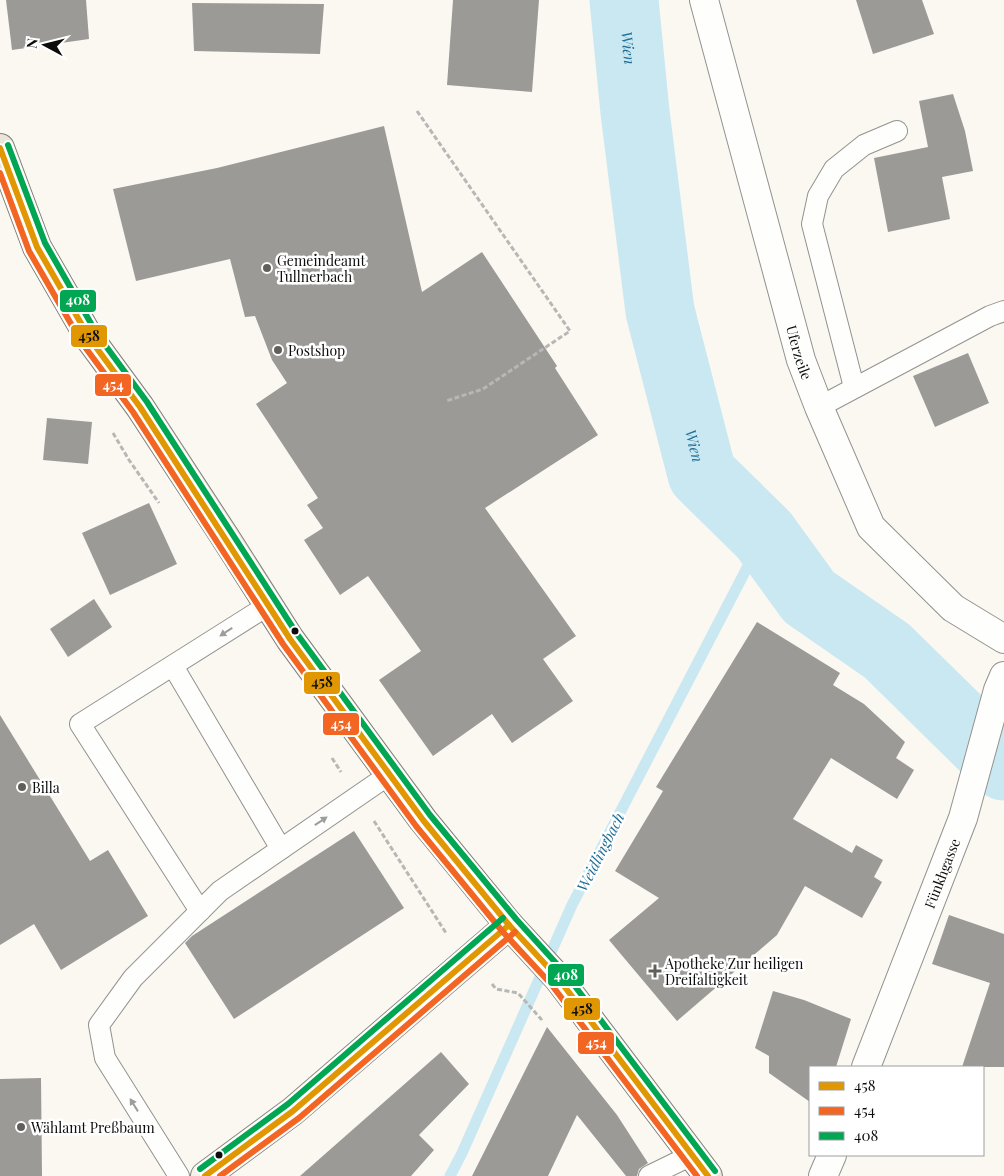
<svg xmlns="http://www.w3.org/2000/svg" width="1004" height="1176" font-family="'Playfair Display',serif">
	<rect width="100%" height="100%" fill="#faf8f1"/>
	<g fill="none" stroke-linecap="round" stroke-linejoin="round">
		<path stroke="#cae8f2" stroke-width="11" d="M 450,1176 L 462,1153 L 572,905 L 764,535"/>
		<path stroke="#cae8f2" stroke-width="69" id="s1" d="M 624,0 L 635,112 L 660,311 L 702,474 L 764,535 L 809,597 L 887,651 L 1004,766"/>
	</g>
	<g fill="#9c9a97">
		<path d="M 6,0 L 86,0 L 89,39 L 12,50 Z"/>
		<path d="M 453,0 L 539,0 L 532,92 L 447,85 Z"/>
		<path d="M 856,0 L 922,0 L 934,34 L 873,54 Z"/>
		<path d="M 192,3 L 324,4 L 320,54 L 194,51 Z"/>
		<path d="M 953,94 L 965,131 L 973,171 L 942,177 L 950,219 L 888,232 L 874,158 L 928,147 L 919,101 Z"/>
		<path d="M 384,126 L 422,292 L 482,252 L 557,366 L 555,368 L 598,435 L 485,508 L 576,636 L 543,659 L 573,701 L 512,743 L 492,714 L 433,756 L 379,680 L 421,651 L 368,576 L 340,595 L 304,540 L 323,528 L 307,505 L 318,498 L 256,404 L 287,383 L 272,360 L 255,316 L 245,317 L 230,259 L 136,281 L 113,189 L 217,168 Z"/>
		<path d="M 968,353 L 989,403 L 935,427 L 913,376 Z"/>
		<path d="M 47,418 L 92,422 L 88,464 L 43,460 Z"/>
		<path d="M 149,503 L 177,564 L 110,595 L 82,533 Z"/>
		<path d="M 94,599 L 112,627 L 68,657 L 50,629 Z"/>
		<path d="M 757,622 L 840,673 L 833,685 L 864,704 L 905,742 L 896,758 L 914,770 L 897,799 L 831,758 L 793,819 L 852,853 L 856,845 L 883,860 L 874,877 L 882,882 L 862,918 L 805,886 L 777,935 L 677,1021 L 609,940 L 659,898 L 615,871 L 663,791 L 656,787 Z"/>
		<path d="M 0,715 L 90,861 L 108,850 L 148,916 L 61,970 L 34,924 L 0,945 Z"/>
		<path d="M 354,831 L 404,908 L 234,1019 L 185,943 L 192,936 Z"/>
		<path d="M 949,915 L 1004,934 L 1004,1067 L 962,1067 L 990,983 L 932,964 Z"/>
		<path d="M 773,991 L 804,1000 L 851,1019 L 836,1067 L 810,1067 L 810,1102 L 769,1073 L 769,1056 L 755,1048 Z"/>
		<path d="M 547,1027 L 617,1115 L 648,1163 L 639,1169 L 637,1176 L 626,1176 L 577,1115 L 548,1176 L 472,1176 Z"/>
		<path d="M 441,1052 L 469,1084 L 419,1135 L 434,1150 L 411,1176 L 300,1176 Z"/>
		<path d="M 41,1078 L 42,1176 L 0,1176 L 0,1079 Z"/>
	</g>
	<g fill="none" stroke-linecap="round" stroke-linejoin="round">
		<g stroke="#93928f" stroke-width="22">
			<g id="lane">
				<path d="M 854,387 L 812,224 L 818,196 L 834,169 L 864,145 L 897,131"/>
				<path d="M 819,407 L 990,316 L 1004,311"/>
				<path d="M 173,666 L 281,849"/>
				<path d="M 200,911 L 80,724 L 267,606"/>
				<path d="M 179,1176 L 105,1058 L 99,1025 L 133,978 L 220,891 L 390,774"/>
				<path d="M 649,1176 L 692,1155"/>
			</g>
		</g>
		<g stroke="#93928f" stroke-width="30">
			<g id="street">
				<path id="s2" d="M 704,0 L 801,360 L 819,407 L 871,527 L 953,608 L 1004,639"/>
				<path id="s3" d="M 866,1067 L 963,818 L 998,690 L 1004,676"/>
				<path d="M 823,1176 L 832,1155"/>
			</g>
		</g>
		<g stroke="#8a8986" stroke-width="30">
			<path id="secondary" d="M 205,1176 L 293,1111 L 509,925"/>
		</g>
		<g stroke="#80807c" stroke-width="30">
			<path id="primary" d="M 0,148 L 37,247 L 90,339 L 140,407 L 225,537 L 290,639 L 423,820 L 509,925 L 558,978 L 708,1176"/>
		</g>
		<g stroke="#b7b7b6" stroke-width="3" stroke-dasharray="5 2.5" stroke-linecap="butt">
			<path d="M 417,111 L 570,331 L 483,389 L 446,401"/>
			<path d="M 113,433 L 129,460 L 159,503"/>
			<path d="M 332,758 L 341,772"/>
			<path d="M 374,821 L 446,933"/>
			<path d="M 492,984 L 496,989 L 518,993 L 541,1019 L 544,1017"/>
		</g>
		<use href="#lane" stroke="#fefefd" stroke-width="20"/>
		<use href="#street" stroke="#fefefd" stroke-width="28"/>
		<use href="#secondary" stroke="#f4f2e9" stroke-width="28"/>
		<use href="#primary" stroke="#ebe4d9" stroke-width="28"/>
		<g stroke="#fff" stroke-width="10">
			<g id="bus-1">
				<path d="M 0,148 L 37,247 L 90,339 L 140,407 L 290,639 L 423,820 L 509,925 L 558,978 L 708,1176"/>
				<path d="M 205,1176 L 293,1111 L 509,925"/>
			</g>
		</g>
		<g stroke="#fff" stroke-width="10">
			<g id="bus-2">
				<path d="M 0,173 L 29,251 L 82,343 L 133,412 L 283,644 L 416,826 L 502,931 L 551,984 L 697,1176"/>
				<path d="M 220,1176 L 299,1118 L 515,932"/>
			</g>
		</g>
		<g stroke="#fff" stroke-width="10">
			<g id="bus-3">
				<path d="M 8,145 L 45,243 L 97,334 L 147,402 L 297,634 L 430,815 L 516,919 L 565,973 L 715,1171"/>
				<path d="M 200,1169 L 288,1104 L 503,918"/>
			</g>
		</g>
		<use href="#bus-1" stroke="#e09701" stroke-width="6"/>
		<use href="#bus-2" stroke="#f26522" stroke-width="6"/>
		<use href="#bus-3" stroke="#00a651" stroke-width="6"/>
	</g>
	<defs><path id="oneway-solid" d="M-6-.8H1V-3.2L6.5 0L1 3.2V.8H-6Z" transform="scale(1.25)"/></defs>
	<g fill="#9d9d9d">
		<use href="#oneway-solid" transform="translate(226 632) rotate(147)"/>
		<use href="#oneway-solid" transform="translate(321 821) rotate(-34)"/>
		<use href="#oneway-solid" transform="translate(134 1105) rotate(-122)"/>
	</g>
	<g fill="#5f5f5c" stroke="#fff" stroke-width="2">
		<circle cx="267" cy="268" r="5"/>
		<circle cx="278" cy="350" r="5"/>
		<circle cx="22" cy="787" r="5"/>
		<path d="M652.5 963.5h5v5h5v5h-5v5h-5v-5h-5v-5h5z"/>
		<circle cx="21" cy="1127" r="5"/>
	</g>
	<g fill="#0c0c0c" stroke="#fff" stroke-width="2">
		<circle cx="295" cy="631" r="4.5"/>
		<circle cx="219" cy="1155" r="4.5"/>
	</g>
	<g text-anchor="middle" dominant-baseline="central" stroke-width="5" stroke-linejoin="round" paint-order="stroke">
		<g font-size="14" fill="#0c0c0c" stroke="#fff" text-anchor="start">
			<text x="277" y="260">Gemeindeamt<tspan x="277" dy="16">Tullnerbach</tspan></text>
			<text x="288" y="350">Postshop</text>
			<text x="32" y="787">Billa</text>
			<text x="665" y="963">Apotheke Zur heiligen<tspan x="665" dy="16">Dreifaltigkeit</tspan></text>
			<text x="31" y="1127">Wählamt Preßbaum</text>
		</g>
		<g font-size="14" fill="#0c0c0c" stroke="#fff">
			<text stroke="none"><textPath href="#s2" startOffset="365">Uferzeile</textPath></text>
			<text stroke="none"><textPath href="#s3" startOffset="208">Fünkhgasse</textPath></text>
		</g>
		<g font-size="15" font-style="italic" fill="#1e6d96" stroke="#fff">
			<text stroke="none"><textPath href="#s1" startOffset="48">Wien</textPath></text>
			<text stroke="none"><textPath href="#s1" startOffset="452">Wien</textPath></text>
			<text transform="translate(600 852) rotate(-63)">Weidlingbach</text>
		</g>
	</g>
	<g stroke="#fff" stroke-width="2">
		<rect x="59" y="289" width="38" height="24" rx="5" fill="#00a651"/>
		<rect x="70" y="324" width="38" height="24" rx="5" fill="#e09701"/>
		<rect x="94" y="373" width="38" height="24" rx="5" fill="#f26522"/>
		<rect x="303" y="671" width="38" height="24" rx="5" fill="#e09701"/>
		<rect x="322" y="712" width="38" height="24" rx="5" fill="#f26522"/>
		<rect x="547" y="963" width="38" height="24" rx="5" fill="#00a651"/>
		<rect x="563" y="997" width="38" height="24" rx="5" fill="#e09701"/>
		<rect x="577" y="1031" width="38" height="24" rx="5" fill="#f26522"/>
	</g>
	<g font-size="14" text-anchor="middle" font-weight="bold" fill="#fff">
		<text x="78" y="305">408</text>
		<text x="113" y="390">454</text>
		<text x="341" y="729">454</text>
		<text x="566" y="980">408</text>
		<text x="596" y="1048">454</text>
	</g>
	<g font-size="14" text-anchor="middle" font-weight="bold" fill="#111">
		<text x="89" y="341">458</text>
		<text x="322" y="687">458</text>
		<text x="582" y="1014">458</text>
	</g>
	<rect x="809" y="1066" width="175" height="90" fill="#ffffff" stroke="#9e9e9e"/>
	<rect x="819" y="1082" width="25" height="8" fill="#e09701" stroke="#9e9e9e"/>
	<text x="854" y="1091" font-size="15" fill="#0c0c0c">458</text>
	<rect x="819" y="1107" width="25" height="8" fill="#f26522" stroke="#9e9e9e"/>
	<text x="854" y="1116" font-size="15" fill="#0c0c0c">454</text>
	<rect x="819" y="1132" width="25" height="8" fill="#00a651" stroke="#9e9e9e"/>
	<text x="854" y="1141" font-size="15" fill="#0c0c0c">408</text>
	<g transform="translate(45 45) rotate(277)" stroke="#ffffff" stroke-width="4" paint-order="stroke">
	<path d="M0-4L9 19L0 12L-9 19Z" fill="#0c0c0c"/>
	<text y="-8" font-size="14" font-weight="bold" text-anchor="middle" fill="#0c0c0c">N</text>
	</g>
</svg>
